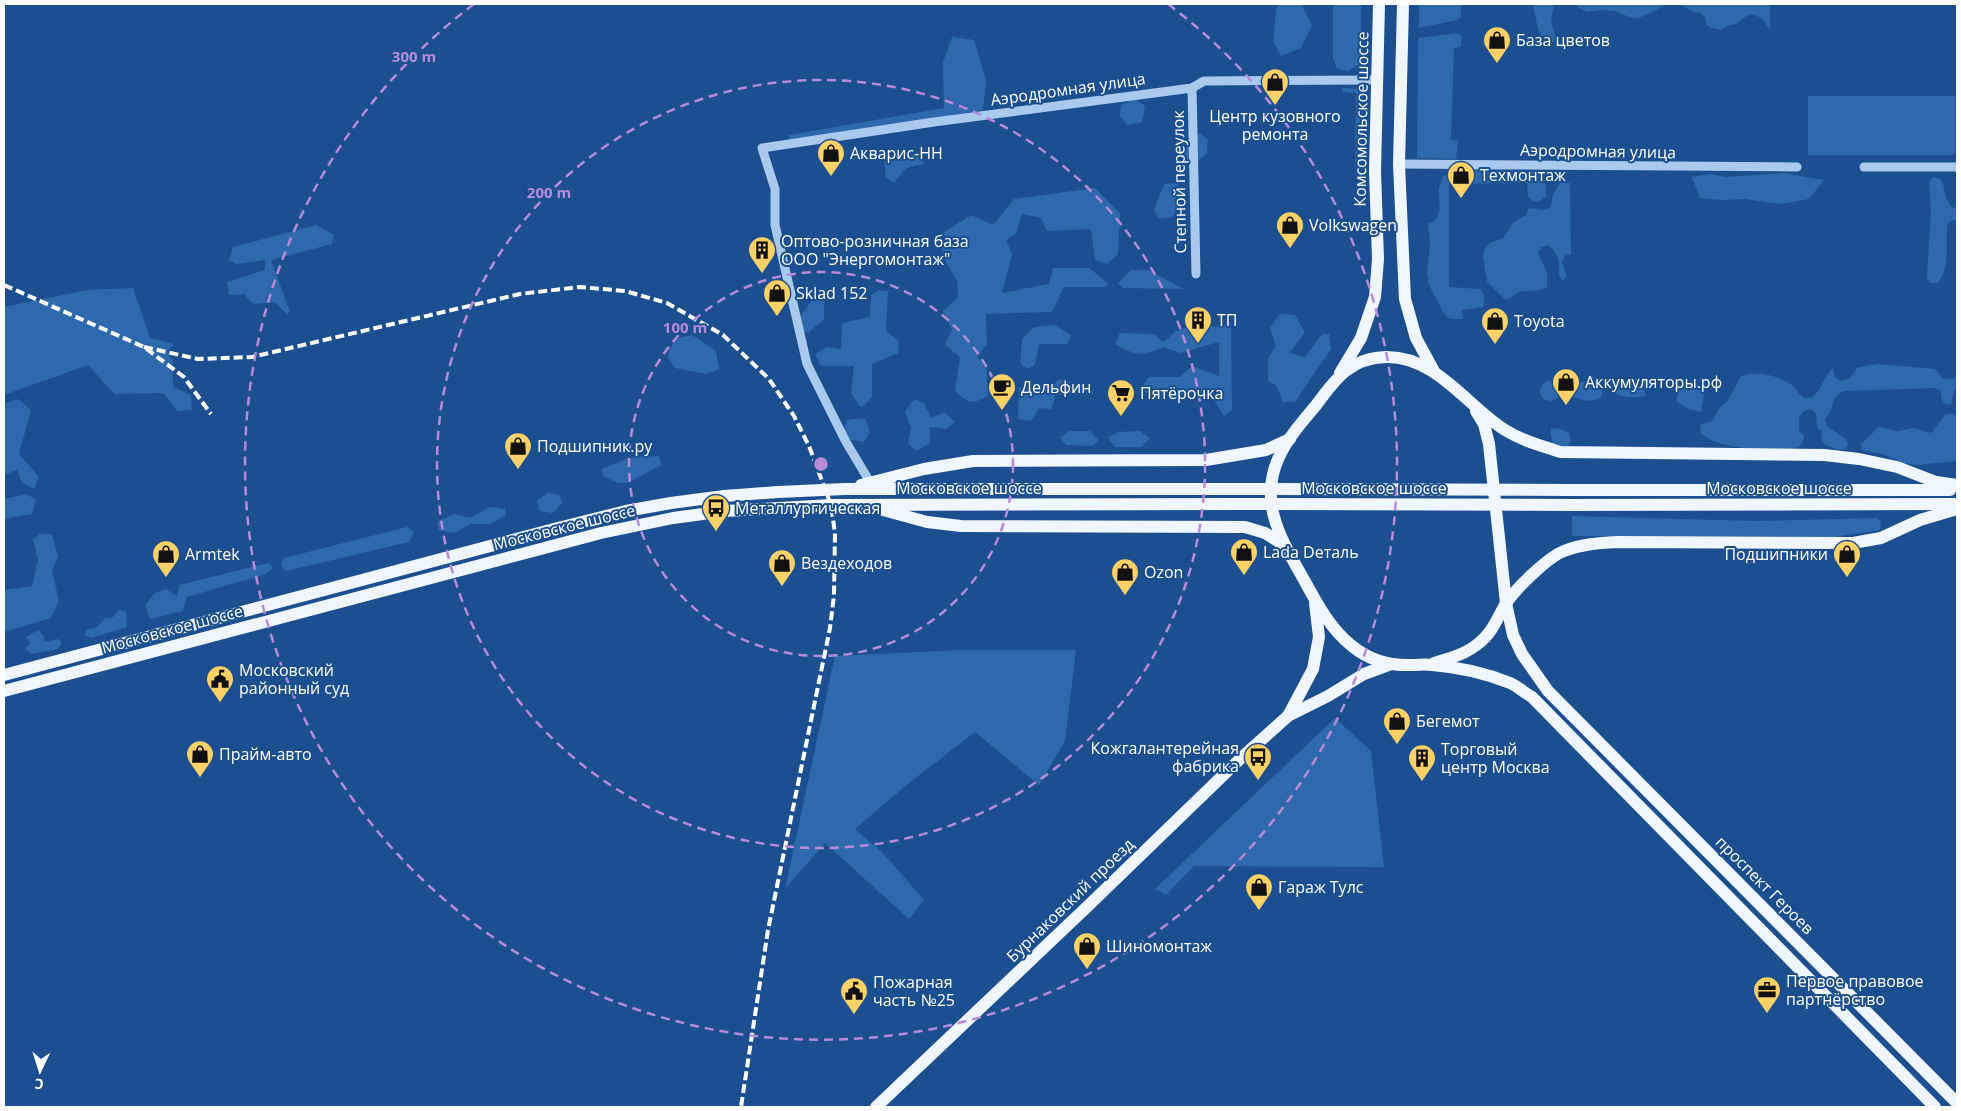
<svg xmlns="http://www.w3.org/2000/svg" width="1961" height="1111" font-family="'Open Sans',sans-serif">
	<rect width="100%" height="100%" fill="#1b4f8f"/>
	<g fill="#2e69ad">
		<path d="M 1277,4 L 1301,4 L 1312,25 L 1301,48 L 1281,56 L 1273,41 Z"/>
		<path d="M 1333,4 L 1361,4 L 1361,63 L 1348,71 L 1337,69 L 1333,58 Z"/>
		<path d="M 1419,4 L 1461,4 L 1461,17 L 1457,20 L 1419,28 Z"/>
		<path d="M 1532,4 L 1554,4 L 1551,22 L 1556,36 L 1553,42 C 1534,38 1538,18 1532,4 Z"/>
		<path d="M 1572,4 L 1668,4 L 1639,18 L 1632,18 L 1614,11 L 1600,10 L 1587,12 Z"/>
		<path d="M 1680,4 L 1770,4 L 1770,29 L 1769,29 C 1765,20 1759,15 1749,14 L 1736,24 L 1729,25 L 1721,30 L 1711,28 L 1706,24 L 1705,17 L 1700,13 L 1693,12 Z"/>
		<path d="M 1458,33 L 1462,36 L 1461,47 L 1454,48 L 1451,140 L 1458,141 L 1456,159 L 1417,158 L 1418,38 Z"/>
		<path d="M 952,37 L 974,40 L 986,80 L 983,110 L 789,142 L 789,135 L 944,108 L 943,62 Z"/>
		<path d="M 1342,88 L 1363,89 L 1361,164 L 1355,164 L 1356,93 L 1342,92 Z"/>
		<rect x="1808" y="96" width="147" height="59"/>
		<path d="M 1135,99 L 1145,106 L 1142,122 L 1127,125 L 1120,116 L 1121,105 Z"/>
		<path d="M 1198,133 L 1208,139 L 1207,153 L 1195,164 L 1185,163 L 1181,144 Z"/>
		<path d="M 895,154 L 922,156 L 924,164 L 906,168 L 894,183 L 886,178 L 884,160 Z"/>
		<path d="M 1479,168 L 1537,171 C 1546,178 1546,186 1546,197 L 1538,202 C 1526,200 1528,193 1527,183 L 1449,184 L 1449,287 L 1480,289 L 1484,295 L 1484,307 L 1462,310 L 1463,319 L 1450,319 L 1444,314 L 1429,285 L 1427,272 L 1430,245 L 1428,224 C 1445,217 1438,203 1439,188 C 1440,184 1442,180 1443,176 L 1450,173 Z"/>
		<path d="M 1784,173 L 1824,180 L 1809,199 L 1780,204 L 1745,199 L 1722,200 L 1700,198 L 1692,177 L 1711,174 L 1725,177 Z"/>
		<path d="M 1932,177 L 1939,178 L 1943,183 L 1946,198 L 1953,209 L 1957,205 L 1957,221 L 1953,220 L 1948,223 C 1944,244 1952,265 1938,283 L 1931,283 L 1927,278 L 1931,210 L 1929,183 Z"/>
		<path d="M 1178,183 L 1182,196 L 1173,217 L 1159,219 L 1154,210 L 1164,184 Z"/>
		<path d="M 1560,183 L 1570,183 L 1571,254 L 1564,256 L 1562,263 L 1567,276 L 1563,281 L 1559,276 C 1560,262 1559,254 1548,245 L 1541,247 L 1538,253 L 1547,273 L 1547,287 C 1537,292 1533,290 1523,291 C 1515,292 1513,299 1505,299 L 1487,282 L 1483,256 L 1485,249 L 1489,243 L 1503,238 L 1514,222 L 1526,215 L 1529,208 L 1543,210 L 1550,208 L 1553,195 Z"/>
		<path d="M 1095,188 L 1120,214 L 1118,254 L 1107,264 L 1095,260 L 1091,229 L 1047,231 L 1041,218 L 1022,214 L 1016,234 L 1006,240 L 1012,254 L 1002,293 L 1049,284 L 1053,268 L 1089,268 L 1108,283 L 1107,287 L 1064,287 L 1052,312 L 986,314 L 987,344 L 977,357 L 986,365 L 988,396 C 971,405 968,403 955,391 L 960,357 L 945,345 L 952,330 L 943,311 L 958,297 L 957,281 L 942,255 L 943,233 L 971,215 L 993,225 L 1014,199 Z"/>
		<path d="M 316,225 L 334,235 L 332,244 L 271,260 L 290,312 L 287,314 L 275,302 L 253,304 L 244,294 L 229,295 L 227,282 L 265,270 L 265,260 L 236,264 L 229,260 L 233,247 Z"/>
		<path d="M 1131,270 L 1148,270 L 1184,289 L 1123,288 L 1118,283 Z"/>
		<path d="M 133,288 L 150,338 L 174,344 L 167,351 L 173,361 L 173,387 L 191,395 L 192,410 L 178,411 L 163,393 L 114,394 L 88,365 L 4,395 L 4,307 L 87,290 Z"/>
		<path d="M 880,290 L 888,291 L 886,331 L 899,341 L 898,353 L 872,364 L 872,397 L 861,408 L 851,393 L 854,366 L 821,366 L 815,354 L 827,347 L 841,349 L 842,323 L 870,317 L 871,295 Z"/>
		<path d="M 814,297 L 824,302 L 824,319 L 808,333 L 803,331 L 800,317 Z"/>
		<path d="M 1280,314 L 1295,315 L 1305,333 L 1289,353 L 1305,357 L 1322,334 L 1329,334 L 1331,349 L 1295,402 L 1283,402 L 1276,385 L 1268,381 L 1268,358 L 1276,346 L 1270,328 Z"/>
		<path d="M 1231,323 L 1232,410 L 1224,416 L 1209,392 L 1194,395 L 1150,395 L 1140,389 L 1149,377 L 1180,377 L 1192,366 L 1219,376 L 1219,342 L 1180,353 L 1163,347 C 1143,357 1135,356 1115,344 L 1120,333 L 1154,334 L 1163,342 C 1168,339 1173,332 1179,330 C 1196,323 1215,331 1231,323 Z"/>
		<path d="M 1054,325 L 1071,335 L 1067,344 L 1039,344 L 1035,365 L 1027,369 L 1020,363 L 1022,339 L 1034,327 Z"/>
		<path d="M 692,335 L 716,351 L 719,369 L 706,374 L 675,368 L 667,356 L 675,339 Z"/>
		<path d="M 1878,364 L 1934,369 L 1939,373 L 1943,379 L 1957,378 L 1957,390 L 1954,391 L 1951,405 L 1944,403 L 1941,397 L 1941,390 L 1934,388 L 1844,391 C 1828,397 1836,409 1825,419 L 1827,426 L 1843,437 L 1848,442 L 1846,449 L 1839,450 L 1825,445 L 1821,439 L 1822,431 L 1817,427 L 1816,413 L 1810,409 L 1804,411 L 1799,417 L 1799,431 L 1804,435 C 1804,439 1803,443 1800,446 C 1791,454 1739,448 1726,445 C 1717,443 1708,439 1701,434 L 1700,425 L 1712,421 L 1719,409 L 1728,400 L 1741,376 C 1757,370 1782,376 1794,387 C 1799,392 1801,399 1809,398 C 1820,396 1823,375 1834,368 L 1834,375 L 1838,380 C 1850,382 1851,376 1858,367 Z"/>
		<path d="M 1060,379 L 1092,387 L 1093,394 L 1055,395 L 1052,409 L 1039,408 L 1031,421 L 1018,419 L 1019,388 L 1033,385 L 1041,395 Z"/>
		<circle cx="1550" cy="391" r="10"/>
		<path d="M 1573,382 L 1587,382 L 1600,386 L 1603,393 L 1600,399 L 1586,401 L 1571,396 L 1570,388 L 1568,386 Z"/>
		<path d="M 1613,384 L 1639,386 L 1644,389 L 1645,396 C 1632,399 1620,397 1609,390 Z"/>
		<path d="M 1694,385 L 1704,394 L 1701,412 L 1688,409 L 1676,401 L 1680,388 Z"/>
		<path d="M 18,399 L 31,410 L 19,454 L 39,477 L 34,489 L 22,483 L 17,470 L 4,475 L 4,404 Z"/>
		<path d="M 914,399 L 924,403 L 931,418 L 945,412 L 955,422 L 946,429 L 930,427 L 930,443 L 917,451 L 908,443 L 911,427 L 905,412 Z"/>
		<path d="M 1951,413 L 1957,417 L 1957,460 L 1956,461 L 1918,465 L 1903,463 L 1883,454 L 1862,450 L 1861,444 L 1879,427 L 1897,431 L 1914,428 L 1931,433 L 1945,415 Z"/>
		<path d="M 865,418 L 870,432 L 864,442 L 850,440 L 844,431 L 847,420 Z"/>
		<path d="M 1558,428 L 1569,433 L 1571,440 L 1568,447 L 1553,443 L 1551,436 L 1551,429 Z"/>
		<path d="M 1069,431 L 1090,431 L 1098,440 L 1093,446 L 1066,445 L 1060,438 Z"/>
		<path d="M 1140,431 L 1150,438 L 1142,447 L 1115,447 L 1108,438 L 1118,432 Z"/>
		<path d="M 658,456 L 662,465 L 627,483 L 618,483 L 603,476 L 602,469 L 629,458 Z"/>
		<path d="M 547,493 L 560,495 L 562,503 L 553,513 L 539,511 L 537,501 Z"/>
		<path d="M 27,494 L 36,500 L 32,514 L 4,519 L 4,499 Z"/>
		<path d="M 490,507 L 505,509 L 506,515 L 490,524 L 471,524 L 454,533 L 439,530 L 437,522 L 454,514 L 470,518 Z"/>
		<path d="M 1572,516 L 1755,521 L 1877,518 L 1881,522 L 1880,530 L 1834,537 L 1572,536 Z"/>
		<path d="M 407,527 L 414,532 L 409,542 L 286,571 L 281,565 L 284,558 Z"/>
		<path d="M 40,534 L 52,534 L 58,557 L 52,570 L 59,601 L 51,618 L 4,632 L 4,590 L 32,586 L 38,560 L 33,539 Z"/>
		<path d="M 268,563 L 273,568 L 266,574 L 187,597 L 183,611 L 150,619 L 145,605 L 155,593 L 166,589 L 177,596 L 179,585 Z"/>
		<path d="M 119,610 L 126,611 L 127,627 L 91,638 L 85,635 L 86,630 L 97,627 L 105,618 L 112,618 Z"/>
		<path d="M 38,630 L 44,637 L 44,642 L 58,639 L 62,643 L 58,649 L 31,654 L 25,649 L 31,643 L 26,637 Z"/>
		<path d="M 961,650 L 1076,650 L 1065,741 L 1039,785 L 975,732 L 909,783 L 855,829 L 883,853 L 924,900 L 909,919 L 825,843 L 785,889 L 835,656 Z"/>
		<path d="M 1335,718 L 1371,751 L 1384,867 L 1194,866 L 1166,895 L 1155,889 Z"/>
	</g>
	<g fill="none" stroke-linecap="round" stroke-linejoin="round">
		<g stroke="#a9c9ee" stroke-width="9">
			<path d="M 1192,88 L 1196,274"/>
			<path d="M 1399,164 L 1797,167"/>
			<path d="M 1864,167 L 1957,167"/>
			<path d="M 870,482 L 846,442 L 807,364 L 775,225 L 775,189 L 762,148 L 934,122 L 1192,88 L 1204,81 L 1377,80"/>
		</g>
		<g stroke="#f0f6ff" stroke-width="12">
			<path d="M 1403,4 L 1399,164 L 1405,299 L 1416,338 L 1435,373"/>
			<path d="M 1340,373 L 1361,338 L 1375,297 L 1378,259 L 1375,171 L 1379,4"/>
			<path d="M 1476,411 L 1484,424 L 1489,444 L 1506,603 L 1513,635 L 1522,654 L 1548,691 L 1957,1103"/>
			<path d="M 861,485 L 924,469 L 973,461 L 1206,460 L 1266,450 L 1290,439"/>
			<path d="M 1571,490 L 1950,490"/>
			<path d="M 1571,505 L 1956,504"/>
			<path d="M 883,510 L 927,522 L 961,526 L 1245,527 L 1265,533 L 1284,545"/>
			<path d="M 1434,663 C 1451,658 1466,654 1479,643 C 1492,633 1497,619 1505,605 C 1514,590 1548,557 1564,551 C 1582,544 1599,543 1617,542 L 1853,543 L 1881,538 L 1920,520 L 1957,509"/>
			<path d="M 4,675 L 554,529 L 626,511 L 671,503 L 724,496 L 778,492 L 845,489 L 1239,489"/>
			<path d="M 4,691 L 601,533 L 673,518 L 725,511 L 831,505 L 1239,504"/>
			<path d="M 1288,716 L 1313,669 L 1319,637 L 1315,603"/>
			<path d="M 876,1107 L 1090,904 L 1240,759 L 1288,716 L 1328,696 L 1364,674 L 1391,664"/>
			<path d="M 1935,1107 L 1532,697 C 1525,693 1517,686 1510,683 C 1485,673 1458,667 1432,665 C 1425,664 1419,665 1413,665 C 1391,666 1369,660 1352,646 C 1330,629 1316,602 1303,578 C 1281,539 1258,502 1279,457 C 1288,437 1304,420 1317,404 C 1336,378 1351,358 1386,357 C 1436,356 1467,406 1505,430 C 1523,441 1541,446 1561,452 L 1824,455 L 1859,459 L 1897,467 L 1936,482 L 1957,485"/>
		</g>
		<g stroke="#fff" stroke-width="4" stroke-dasharray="9 4" stroke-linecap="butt">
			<path d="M 4,285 L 144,347 L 184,377 L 211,414"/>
			<path d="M 144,347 L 198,359 L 252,357 L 520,294 L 580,287 L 625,291 L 667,303 L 723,335 L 769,379 L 794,416 L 809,446 L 831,505 L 835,533 L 834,595 L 830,628 L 768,930 L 741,1107"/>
		</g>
		<g stroke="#f0f6ff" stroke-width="12">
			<path d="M 1239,489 L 1571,490"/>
			<path d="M 1239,504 L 1571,505"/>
		</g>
	</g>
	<g fill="none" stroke="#b68bdc" stroke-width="2.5" stroke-dasharray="9 6">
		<circle cx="821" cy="464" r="192"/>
		<circle cx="821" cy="464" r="384"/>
		<path d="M1168 4A576 576 0 1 1 474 4"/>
	</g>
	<defs>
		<g id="shop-pin" transform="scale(1.4375)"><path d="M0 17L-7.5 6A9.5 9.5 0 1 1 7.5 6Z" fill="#ffd166" stroke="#1b4f8f"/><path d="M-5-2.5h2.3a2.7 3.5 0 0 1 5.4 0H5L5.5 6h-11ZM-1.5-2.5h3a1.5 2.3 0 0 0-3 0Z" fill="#111"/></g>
		<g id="building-pin" transform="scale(1.4375)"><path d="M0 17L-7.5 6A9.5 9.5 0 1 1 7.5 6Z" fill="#ffd166" stroke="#1b4f8f"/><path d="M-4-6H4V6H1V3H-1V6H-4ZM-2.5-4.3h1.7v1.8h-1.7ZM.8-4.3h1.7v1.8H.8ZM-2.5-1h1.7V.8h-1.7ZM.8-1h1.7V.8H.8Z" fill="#111"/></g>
		<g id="cafe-pin" transform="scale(1.4375)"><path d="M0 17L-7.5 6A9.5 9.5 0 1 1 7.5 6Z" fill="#ffd166" stroke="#1b4f8f"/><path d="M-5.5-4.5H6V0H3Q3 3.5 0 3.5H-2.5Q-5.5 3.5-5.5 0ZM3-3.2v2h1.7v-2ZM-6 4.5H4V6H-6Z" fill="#111"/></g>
		<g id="supermarket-pin" transform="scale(1.4375)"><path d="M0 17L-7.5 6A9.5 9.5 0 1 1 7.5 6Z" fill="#ffd166" stroke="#1b4f8f"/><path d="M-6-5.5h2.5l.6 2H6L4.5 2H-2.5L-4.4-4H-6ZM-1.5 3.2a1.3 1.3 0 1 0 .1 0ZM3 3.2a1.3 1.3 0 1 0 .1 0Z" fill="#111"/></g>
		<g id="bus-pin" transform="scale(1.4375)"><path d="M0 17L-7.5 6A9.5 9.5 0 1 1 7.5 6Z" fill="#ffd166" stroke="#1b4f8f"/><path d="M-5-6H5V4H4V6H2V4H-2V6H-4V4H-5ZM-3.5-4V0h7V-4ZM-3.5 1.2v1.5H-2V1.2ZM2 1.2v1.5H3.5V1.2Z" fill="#111"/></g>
		<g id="civic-pin" transform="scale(1.4375)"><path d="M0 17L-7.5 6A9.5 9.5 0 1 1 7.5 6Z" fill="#ffd166" stroke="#1b4f8f"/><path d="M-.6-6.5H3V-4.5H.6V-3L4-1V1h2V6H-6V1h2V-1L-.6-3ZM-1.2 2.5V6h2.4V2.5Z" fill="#111"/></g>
		<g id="office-pin" transform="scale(1.4375)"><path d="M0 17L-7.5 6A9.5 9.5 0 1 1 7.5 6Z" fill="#ffd166" stroke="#1b4f8f"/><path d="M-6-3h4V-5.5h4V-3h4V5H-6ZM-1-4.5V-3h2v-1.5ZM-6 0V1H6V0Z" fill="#111"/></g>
	</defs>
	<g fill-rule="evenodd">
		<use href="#shop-pin" x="1497" y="40"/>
		<use href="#shop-pin" x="1275" y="82"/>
		<use href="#shop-pin" x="831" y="153"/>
		<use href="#shop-pin" x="1461" y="175"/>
		<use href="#shop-pin" x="1290" y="225"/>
		<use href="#building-pin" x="762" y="250"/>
		<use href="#shop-pin" x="777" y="293"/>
		<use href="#building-pin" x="1198" y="320"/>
		<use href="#shop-pin" x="1495" y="321"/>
		<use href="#shop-pin" x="1566" y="382"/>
		<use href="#cafe-pin" x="1002" y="387"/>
		<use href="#supermarket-pin" x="1121" y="393"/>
		<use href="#shop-pin" x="518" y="446"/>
		<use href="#bus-pin" x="716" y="508"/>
		<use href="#shop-pin" x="1244" y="552"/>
		<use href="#shop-pin" x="166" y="554"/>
		<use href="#shop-pin" x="1847" y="554"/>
		<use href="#shop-pin" x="782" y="563"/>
		<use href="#shop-pin" x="1125" y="572"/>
		<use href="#civic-pin" x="220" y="679"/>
		<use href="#shop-pin" x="1397" y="721"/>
		<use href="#shop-pin" x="200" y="754"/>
		<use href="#bus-pin" x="1258" y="757"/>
		<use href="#building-pin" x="1422" y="758"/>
		<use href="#shop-pin" x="1259" y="887"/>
		<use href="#shop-pin" x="1087" y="946"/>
		<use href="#office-pin" x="1767" y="990"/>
		<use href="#civic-pin" x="854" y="991"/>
	</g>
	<g text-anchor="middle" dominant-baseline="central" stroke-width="4" stroke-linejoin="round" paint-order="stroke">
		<g font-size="16" fill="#fff" stroke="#1b4f8f" text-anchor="start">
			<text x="1516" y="40">База цветов</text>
			<text x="1275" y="116" text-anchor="middle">Центр кузовного<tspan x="1275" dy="18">ремонта</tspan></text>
			<text x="850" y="153">Акварис-НН</text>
			<text x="1480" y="175">Техмонтаж</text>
			<text x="1309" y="225">Volkswagen</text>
			<text x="781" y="241">Оптово-розничная база<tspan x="781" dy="18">ООО "Энергомонтаж"</tspan></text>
			<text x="796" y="293">Sklad 152</text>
			<text x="1217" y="320">ТП</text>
			<text x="1514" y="321">Toyota</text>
			<text x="1585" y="382">Аккумуляторы.рф</text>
			<text x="1021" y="387">Дельфин</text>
			<text x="1140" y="393">Пятёрочка</text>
			<text x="537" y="446">Подшипник.ру</text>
			<text x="735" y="508">Металлургическая</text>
			<text x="1263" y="552">Lada Dеталь</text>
			<text x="185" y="554">Armtek</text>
			<text x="1828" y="554" text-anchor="end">Подшипники</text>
			<text x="801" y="563">Вездеходов</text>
			<text x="1144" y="572">Ozon</text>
			<text x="239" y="670">Московский<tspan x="239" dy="18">районный суд</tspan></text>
			<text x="1416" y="721">Бегемот</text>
			<text x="1239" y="748" text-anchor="end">Кожгалантерейная<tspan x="1239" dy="18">фабрика</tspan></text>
			<text x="1441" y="749">Торговый<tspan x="1441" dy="18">центр Москва</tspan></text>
			<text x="219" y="754">Прайм-авто</text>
			<text x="1278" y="887">Гараж Тулс</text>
			<text x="1106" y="946">Шиномонтаж</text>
			<text x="1786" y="981">Первое правовое<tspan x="1786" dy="18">партнёрство</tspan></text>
			<text x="873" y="982">Пожарная<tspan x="873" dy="18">часть №25</tspan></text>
		</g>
		<g font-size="16" fill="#fff" stroke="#1b4f8f">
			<text transform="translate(1068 89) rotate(-8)">Аэродромная улица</text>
			<text transform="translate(1361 119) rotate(-89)">Комсомольское шоссе</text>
			<text transform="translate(1598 151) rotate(1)">Аэродромная улица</text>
			<text transform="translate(1179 182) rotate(-91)">Степной переулок</text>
			<text x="969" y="488">Московское шоссе</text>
			<text x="1374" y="488">Московское шоссе</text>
			<text x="1779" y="488">Московское шоссе</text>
			<text transform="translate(564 527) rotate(-14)">Московское шоссе</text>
			<text transform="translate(172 629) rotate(-15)">Московское шоссе</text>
			<text transform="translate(1765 885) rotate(45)">проспект Героев</text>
			<text transform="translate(1070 900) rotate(-44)">Бурнаковский проезд</text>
		</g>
	</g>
	<circle cx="821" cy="464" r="8" fill="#b68bdc" stroke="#1b4f8f" stroke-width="2.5"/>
	<g font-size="15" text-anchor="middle" font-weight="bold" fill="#b68bdc" stroke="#1b4f8f" stroke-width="4" stroke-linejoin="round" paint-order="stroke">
		<text x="414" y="62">300 m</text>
		<text x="549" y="198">200 m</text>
		<text x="685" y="333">100 m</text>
	</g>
	<rect width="1961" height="1111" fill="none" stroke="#ffffff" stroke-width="10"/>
	<g transform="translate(40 1071) rotate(184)" stroke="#1b4f8f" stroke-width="4" paint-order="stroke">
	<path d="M0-4L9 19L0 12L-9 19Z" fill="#ffffff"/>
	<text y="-8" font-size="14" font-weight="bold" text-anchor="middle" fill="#ffffff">С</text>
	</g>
</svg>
